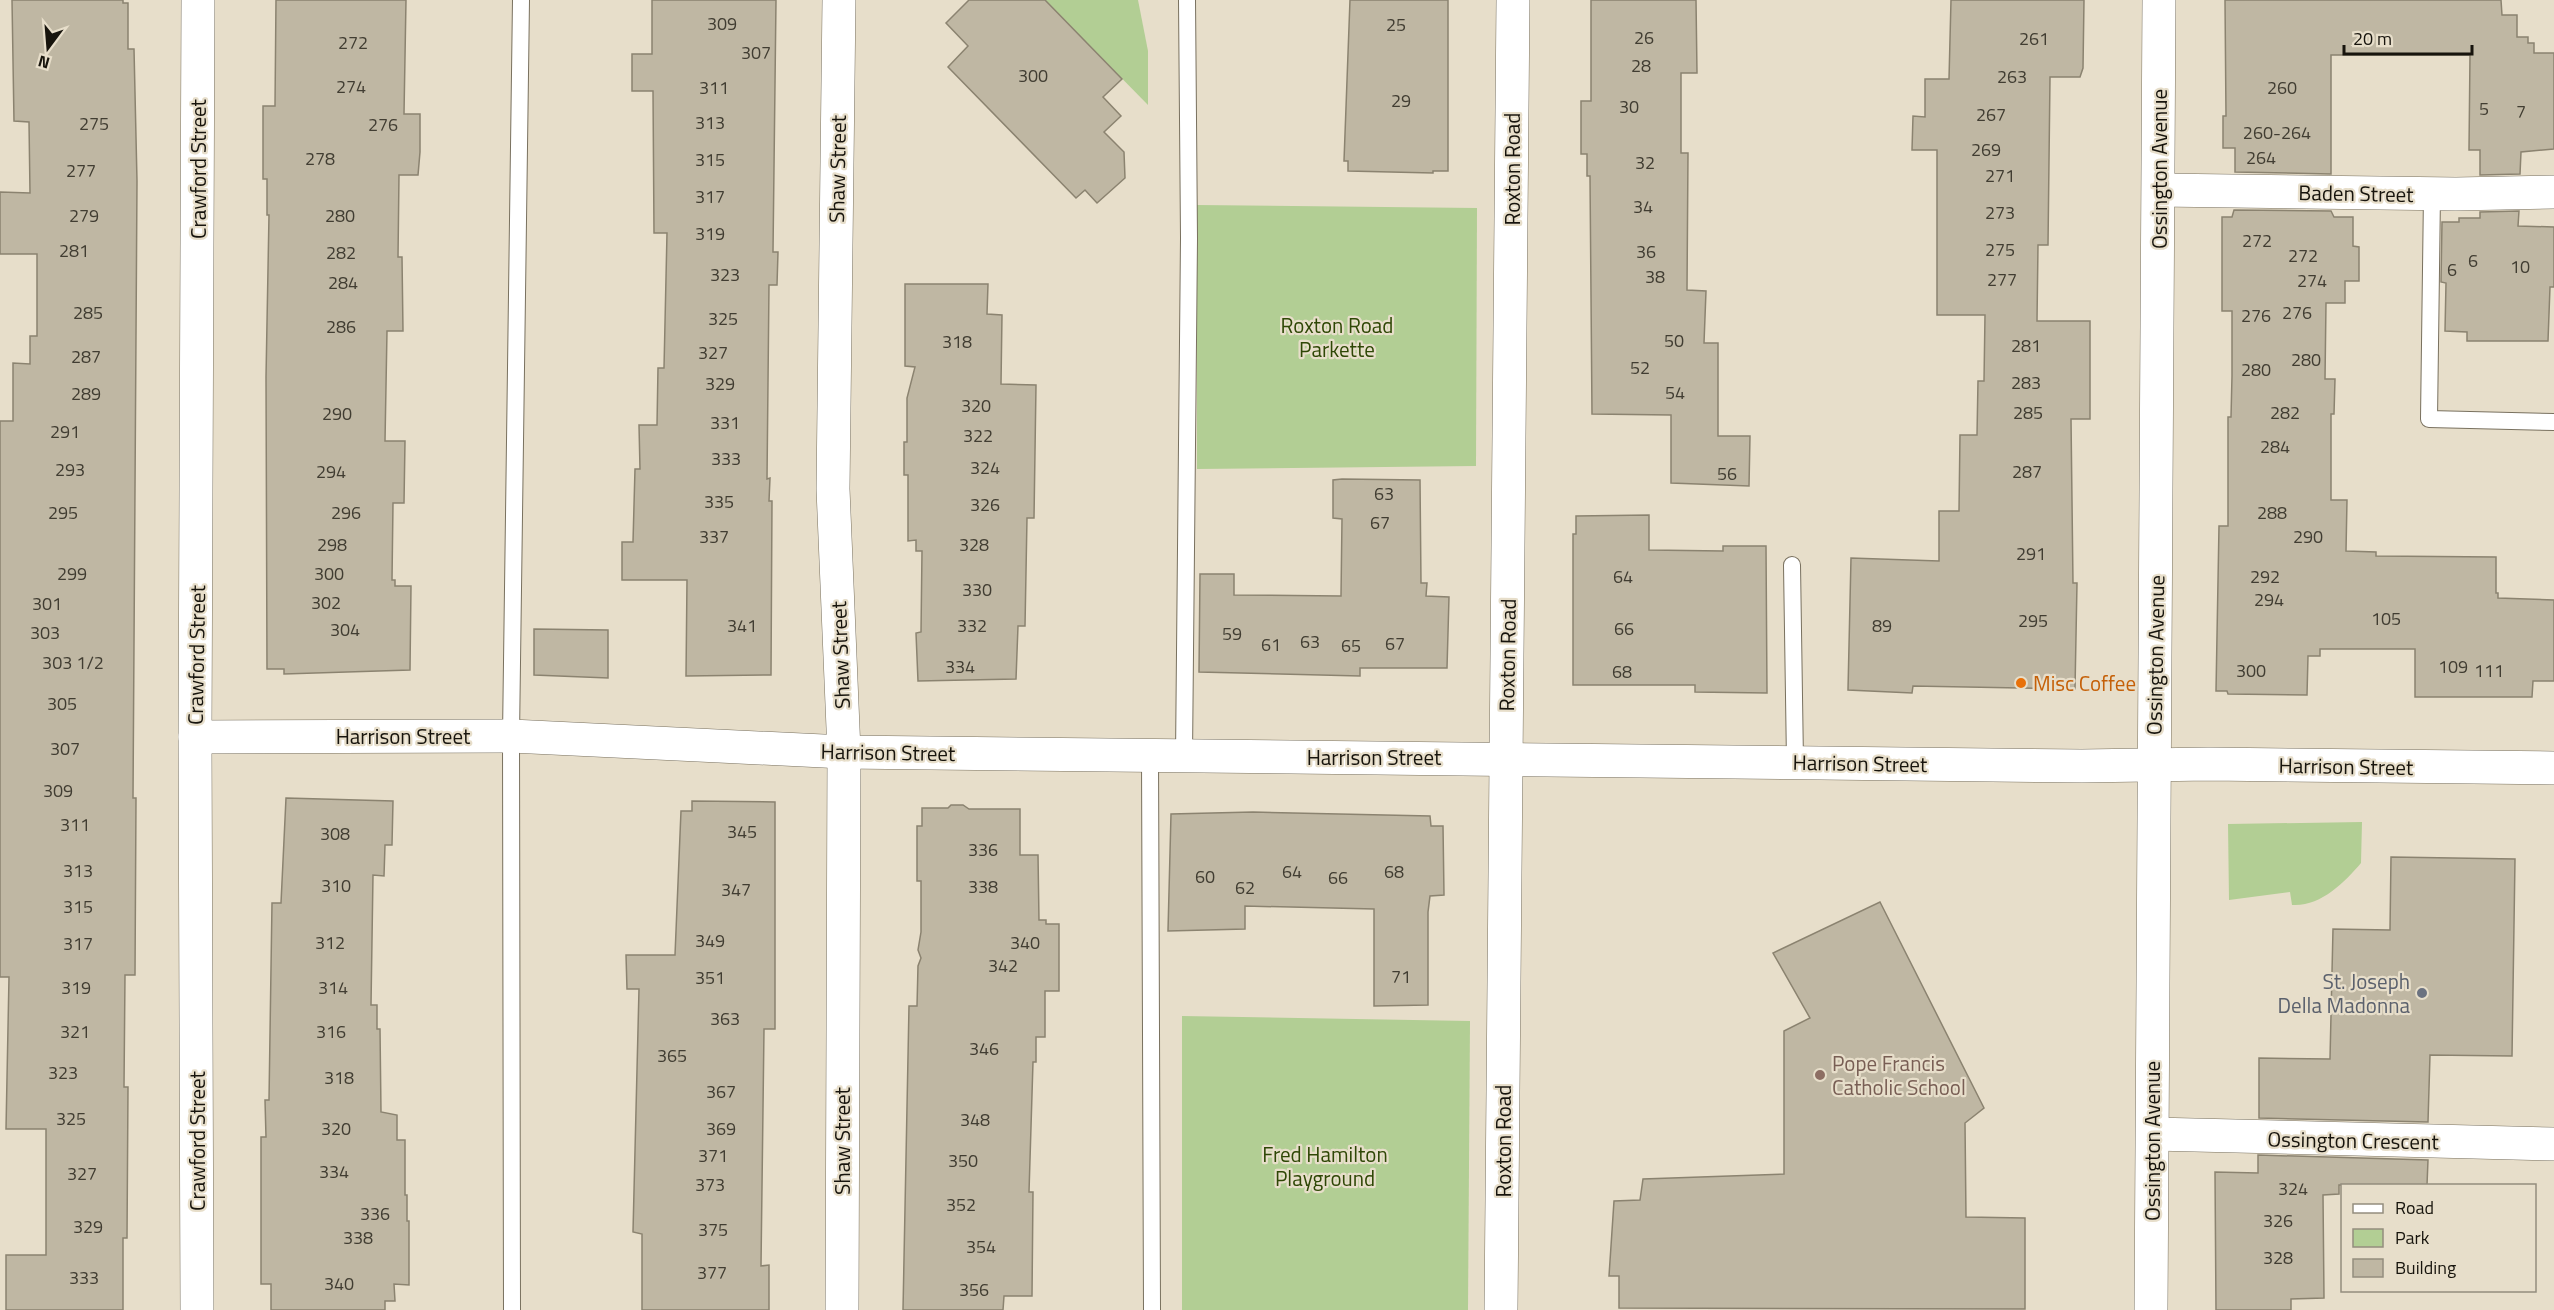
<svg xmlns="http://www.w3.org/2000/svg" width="2554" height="1310" font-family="'Titillium Web',sans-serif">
	<rect width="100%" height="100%" fill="#e7deca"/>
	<g fill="#b2ce94">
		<path d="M 1045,0 L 1138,0 L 1148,51 L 1148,105 Z"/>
		<path d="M 1197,205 L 1477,208 L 1476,466 L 1197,469 Z"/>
		<path d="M 2362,822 L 2361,863 C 2344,883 2320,907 2292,905 L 2290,892 L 2229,900 L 2228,824 Z"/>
		<path d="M 1182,1016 L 1470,1021 L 1468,1310 L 1182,1310 Z"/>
	</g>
	<g fill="#bfb7a3" stroke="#8b8370" stroke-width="1.5">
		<path d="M 12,0 L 123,0 L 123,3 L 128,3 L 128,49 L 134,49 L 137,181 L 133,798 L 136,798 L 135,975 L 125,975 L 124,1087 L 128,1087 L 127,1238 L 123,1238 L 123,1310 L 6,1310 L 6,1255 L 46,1255 L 46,1129 L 6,1129 L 9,977 L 0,977 L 0,421 L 13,421 L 13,363 L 30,364 L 30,336 L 37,336 L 37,254 L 0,254 L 0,192 L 30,193 L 29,122 L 14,121 Z"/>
		<path d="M 276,0 L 406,0 L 404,114 L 420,114 L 420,152 L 418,175 L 399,175 L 398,257 L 402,257 L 403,331 L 387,331 L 385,441 L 405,441 L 404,503 L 393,503 L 392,580 L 395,580 L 395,586 L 411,586 L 410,670 L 284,674 L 284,669 L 267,669 L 266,377 L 269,215 L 267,215 L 267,179 L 263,179 L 263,106 L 275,106 Z"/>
		<path d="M 652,0 L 776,0 L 773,252 L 778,252 L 777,285 L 769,285 L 767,479 L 770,478 L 769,501 L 772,501 L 771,675 L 686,676 L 687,580 L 622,580 L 622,542 L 633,542 L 635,469 L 640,469 L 639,425 L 657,425 L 658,368 L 664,368 L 667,233 L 654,233 L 653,91 L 632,91 L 632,54 L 652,54 Z"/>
		<path d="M 969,0 L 1045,0 L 1122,79 L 1103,97 L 1121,116 L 1104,132 L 1124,152 L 1125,178 L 1097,203 L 1085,190 L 1076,198 L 948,67 L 968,46 L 946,23 Z"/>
		<path d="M 1350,0 L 1448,0 L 1448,171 L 1433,171 L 1433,173 L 1348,171 L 1348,161 L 1344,161 Z"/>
		<path d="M 1591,0 L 1696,0 L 1697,73 L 1681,73 L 1681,153 L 1688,153 L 1687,290 L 1706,291 L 1704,343 L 1718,343 L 1718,436 L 1750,436 L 1749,486 L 1671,483 L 1671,415 L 1592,414 L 1590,176 L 1587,176 L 1587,154 L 1581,154 L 1581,101 L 1591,101 Z"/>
		<path d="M 1951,0 L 2084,0 L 2083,68 L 2080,77 L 2050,77 L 2048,245 L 2038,245 L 2037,321 L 2090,321 L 2090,419 L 2071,419 L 2073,583 L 2077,583 L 2075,689 L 1913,686 L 1912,693 L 1848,690 L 1851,558 L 1939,561 L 1939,511 L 1959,511 L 1960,435 L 1977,435 L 1978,381 L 1984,381 L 1985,315 L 1937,315 L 1937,150 L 1912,150 L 1913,116 L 1925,117 L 1925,79 L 1949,79 Z"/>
		<path d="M 2225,0 L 2501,0 L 2502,15 L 2517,15 L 2517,37 L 2528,37 L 2528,43 L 2534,43 L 2534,53 L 2554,53 L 2554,149 L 2521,152 L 2520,174 L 2480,175 L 2480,150 L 2469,150 L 2470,55 L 2331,55 L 2331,174 L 2235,172 L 2235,148 L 2223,148 L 2223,116 L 2226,116 Z"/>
		<path d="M 2234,210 L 2331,211 L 2334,217 L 2353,217 L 2353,246 L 2359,247 L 2359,281 L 2345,281 L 2345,303 L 2326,303 L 2325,379 L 2335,379 L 2334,414 L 2331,414 L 2331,500 L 2347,500 L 2346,551 L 2376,552 L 2376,556 L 2496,557 L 2496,593 L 2498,593 L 2498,598 L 2554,600 L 2554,681 L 2533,681 L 2532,697 L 2415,697 L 2415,649 L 2320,649 L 2320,656 L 2308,656 L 2307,695 L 2228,694 L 2227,691 L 2216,691 L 2219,526 L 2228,526 L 2228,417 L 2231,417 L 2232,376 L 2232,311 L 2222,311 L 2222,217 L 2232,217 Z"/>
		<path d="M 2519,211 L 2518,226 L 2554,227 L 2554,287 L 2550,287 L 2548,341 L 2467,341 L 2467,332 L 2445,331 L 2446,283 L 2441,282 L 2442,222 L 2459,222 L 2459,218 L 2480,218 L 2480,212 Z"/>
		<path d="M 905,284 L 988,284 L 987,314 L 1002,315 L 1001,384 L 1036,385 L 1034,518 L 1027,518 L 1025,626 L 1018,626 L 1016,679 L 918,681 L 916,633 L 921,632 L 922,551 L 916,551 L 916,540 L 908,541 L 908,475 L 904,475 L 904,442 L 907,442 L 907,398 L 915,367 L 905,366 Z"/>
		<path d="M 1342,479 L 1420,480 L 1421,583 L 1427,583 L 1426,596 L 1449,597 L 1447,668 L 1360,668 L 1360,676 L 1199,672 L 1200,574 L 1234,574 L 1234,595 L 1341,596 L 1342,519 L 1333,518 L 1333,480 Z"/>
		<path d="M 1649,515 L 1649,550 L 1723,551 L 1723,546 L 1766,546 L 1767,693 L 1695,692 L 1695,685 L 1573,685 L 1573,534 L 1576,534 L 1576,516 Z"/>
		<path d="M 534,629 L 608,630 L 608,678 L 534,675 Z"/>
		<path d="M 286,798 L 393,801 L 392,845 L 385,845 L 384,876 L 373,875 L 371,1005 L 377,1005 L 377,1029 L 380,1029 L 381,1112 L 397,1115 L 397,1140 L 405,1140 L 405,1195 L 407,1195 L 407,1221 L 409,1221 L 409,1285 L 394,1284 L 395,1301 L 385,1301 L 385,1310 L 271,1310 L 271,1284 L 261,1284 L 261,1137 L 266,1137 L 265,1100 L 269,1100 L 272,903 L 281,903 Z"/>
		<path d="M 692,801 L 775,802 L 775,1029 L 764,1029 L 761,1266 L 769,1265 L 769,1310 L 642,1310 L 642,1234 L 633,1232 L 639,989 L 627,989 L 626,955 L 675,955 L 681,811 L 692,811 Z"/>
		<path d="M 951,805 L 963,805 L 969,809 L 1020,809 L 1020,855 L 1038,855 L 1039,920 L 1046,920 L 1046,924 L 1059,924 L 1059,991 L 1045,991 L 1045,1037 L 1036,1037 L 1036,1062 L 1033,1062 L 1029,1192 L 1033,1192 L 1032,1296 L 1004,1296 L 1003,1310 L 903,1310 L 909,1006 L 917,1006 L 918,966 L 921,958 L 918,950 L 921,932 L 921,881 L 917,881 L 917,826 L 922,826 L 922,808 L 948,808 Z"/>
		<path d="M 1253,812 L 1430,816 L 1431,826 L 1443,826 L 1444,895 L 1430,896 L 1428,912 L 1428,1005 L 1374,1006 L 1374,909 L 1245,906 L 1245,929 L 1168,931 L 1171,814 Z"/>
		<path d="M 2391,857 L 2515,859 L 2512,1056 L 2430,1055 L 2428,1122 L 2259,1118 L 2259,1058 L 2330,1059 L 2333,929 L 2390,930 Z"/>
		<path d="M 1880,902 L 1984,1108 L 1965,1123 L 1966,1217 L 2025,1218 L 2025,1309 L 1619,1308 L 1619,1276 L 1609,1276 L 1614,1201 L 1640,1200 L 1643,1179 L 1784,1174 L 1784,1031 L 1810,1018 L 1773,953 Z"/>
		<path d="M 2258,1155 L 2428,1160 L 2427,1185 L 2339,1185 L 2339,1194 L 2323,1195 L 2324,1298 L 2291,1299 L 2291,1310 L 2216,1310 L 2215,1172 L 2258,1173 Z"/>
	</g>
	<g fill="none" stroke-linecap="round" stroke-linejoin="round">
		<g stroke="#79715f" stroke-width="18">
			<g id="service">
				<path d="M 2432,194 L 2429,419 L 2554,422"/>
				<path d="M 1792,565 L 1795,762"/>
				<path d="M 1150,756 L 1152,1310"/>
				<path d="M 1184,756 L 1189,238 L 1187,0"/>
				<path d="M 512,1310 L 511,736 L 521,0"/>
			</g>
		</g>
		<g stroke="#79715f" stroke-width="34">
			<g id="minor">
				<path d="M 839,0 L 833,489 L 844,752 L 842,1310"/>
				<path d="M 2159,190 L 2456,194 L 2554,192"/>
				<path d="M 195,737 L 511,736 L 844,752 L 2082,766 L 2209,764 L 2554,768"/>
				<path d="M 2153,1134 L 2554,1144"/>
				<path d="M 197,1310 L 195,737 L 198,0"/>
				<path d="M 1501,1310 L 1513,0"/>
			</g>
		</g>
		<g stroke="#79715f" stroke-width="34">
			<path id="tertiary" d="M 2151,1310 L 2159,0"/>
		</g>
		<use href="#service" stroke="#fff" stroke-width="16"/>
		<use href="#minor" stroke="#fff" stroke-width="33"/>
		<use href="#tertiary" stroke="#fff" stroke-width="33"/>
	</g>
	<circle fill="#e8710a" stroke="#e7deca" stroke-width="2" cx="2021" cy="683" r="6"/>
	<circle fill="#6b7280" stroke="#e7deca" stroke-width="2" cx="2422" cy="993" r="6"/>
	<circle fill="#8d6e63" stroke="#e7deca" stroke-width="2" cx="1820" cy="1075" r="6"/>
	<g text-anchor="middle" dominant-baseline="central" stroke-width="4.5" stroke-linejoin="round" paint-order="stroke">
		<g font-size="18" fill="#413d32">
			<text x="722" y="23">309</text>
			<text x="1396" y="24">25</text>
			<text x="1644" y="37">26</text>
			<text x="2034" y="38">261</text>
			<text x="353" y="42">272</text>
			<text x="756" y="52">307</text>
			<text x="1641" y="65">28</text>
			<text x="1033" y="75">300</text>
			<text x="2012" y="76">263</text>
			<text x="351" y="86">274</text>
			<text x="714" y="87">311</text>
			<text x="2282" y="87">260</text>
			<text x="1401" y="100">29</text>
			<text x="1629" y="106">30</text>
			<text x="2484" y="108">5</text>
			<text x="2521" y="111">7</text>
			<text x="1991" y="114">267</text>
			<text x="710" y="122">313</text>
			<text x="94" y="123">275</text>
			<text x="383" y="124">276</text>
			<text x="2277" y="132">260-264</text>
			<text x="1986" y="149">269</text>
			<text x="2261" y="157">264</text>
			<text x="320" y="158">278</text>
			<text x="710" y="159">315</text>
			<text x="1645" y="162">32</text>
			<text x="81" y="170">277</text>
			<text x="2000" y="175">271</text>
			<text x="710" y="196">317</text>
			<text x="1643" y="206">34</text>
			<text x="2000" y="212">273</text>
			<text x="84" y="215">279</text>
			<text x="340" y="215">280</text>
			<text x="710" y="233">319</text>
			<text x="2257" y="240">272</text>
			<text x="2000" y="249">275</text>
			<text x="74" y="250">281</text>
			<text x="1646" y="251">36</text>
			<text x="341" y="252">282</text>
			<text x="2303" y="255">272</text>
			<text x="2473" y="260">6</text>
			<text x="2520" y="266">10</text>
			<text x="2452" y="269">6</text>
			<text x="725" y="274">323</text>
			<text x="1655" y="276">38</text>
			<text x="2002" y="279">277</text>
			<text x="2312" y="280">274</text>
			<text x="343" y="282">284</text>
			<text x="88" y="312">285</text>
			<text x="2297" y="312">276</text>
			<text x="2256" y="315">276</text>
			<text x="723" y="318">325</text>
			<text x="341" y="326">286</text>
			<text x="1674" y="340">50</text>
			<text x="957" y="341">318</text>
			<text x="2026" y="345">281</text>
			<text x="713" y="352">327</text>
			<text x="86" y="356">287</text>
			<text x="2306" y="359">280</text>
			<text x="1640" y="367">52</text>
			<text x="2256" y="369">280</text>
			<text x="2026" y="382">283</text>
			<text x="720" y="383">329</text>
			<text x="1675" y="392">54</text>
			<text x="86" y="393">289</text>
			<text x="976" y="405">320</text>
			<text x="2028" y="412">285</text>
			<text x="2285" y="412">282</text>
			<text x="337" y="413">290</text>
			<text x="725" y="422">331</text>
			<text x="65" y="431">291</text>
			<text x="978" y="435">322</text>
			<text x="2275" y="446">284</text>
			<text x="726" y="458">333</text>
			<text x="985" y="467">324</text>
			<text x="70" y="469">293</text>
			<text x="331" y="471">294</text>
			<text x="2027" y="471">287</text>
			<text x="1727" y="473">56</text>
			<text x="1384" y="493">63</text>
			<text x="719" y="501">335</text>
			<text x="985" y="504">326</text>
			<text x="63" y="512">295</text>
			<text x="346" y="512">296</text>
			<text x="2272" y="512">288</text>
			<text x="1380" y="522">67</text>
			<text x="714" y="536">337</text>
			<text x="2308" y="536">290</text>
			<text x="332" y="544">298</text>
			<text x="974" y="544">328</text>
			<text x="2031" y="553">291</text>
			<text x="72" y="573">299</text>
			<text x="329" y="573">300</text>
			<text x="1623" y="576">64</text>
			<text x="2265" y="576">292</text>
			<text x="977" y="589">330</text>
			<text x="2269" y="599">294</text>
			<text x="326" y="602">302</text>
			<text x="47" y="603">301</text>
			<text x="2386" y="618">105</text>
			<text x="2033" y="620">295</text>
			<text x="742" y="625">341</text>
			<text x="972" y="625">332</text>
			<text x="1882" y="625">89</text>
			<text x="1624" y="628">66</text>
			<text x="345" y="629">304</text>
			<text x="45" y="632">303</text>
			<text x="1232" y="633">59</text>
			<text x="1310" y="641">63</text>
			<text x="1395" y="643">67</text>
			<text x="1271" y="644">61</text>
			<text x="1351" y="645">65</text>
			<text x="73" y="662">303 1/2</text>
			<text x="960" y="666">334</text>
			<text x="2453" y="666">109</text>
			<text x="2251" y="670">300</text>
			<text x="2489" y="670">111</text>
			<text x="1622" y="671">68</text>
			<text x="62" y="703">305</text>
			<text x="65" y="748">307</text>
			<text x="58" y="790">309</text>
			<text x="75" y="824">311</text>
			<text x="742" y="831">345</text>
			<text x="335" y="833">308</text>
			<text x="983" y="849">336</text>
			<text x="78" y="870">313</text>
			<text x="1292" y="871">64</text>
			<text x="1394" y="871">68</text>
			<text x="1205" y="876">60</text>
			<text x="1338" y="877">66</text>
			<text x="336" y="885">310</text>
			<text x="983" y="886">338</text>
			<text x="1245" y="887">62</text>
			<text x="736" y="889">347</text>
			<text x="78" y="906">315</text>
			<text x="710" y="940">349</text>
			<text x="330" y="942">312</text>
			<text x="1025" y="942">340</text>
			<text x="78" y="943">317</text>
			<text x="1003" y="965">342</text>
			<text x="1401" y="976">71</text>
			<text x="710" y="977">351</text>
			<text x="76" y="987">319</text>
			<text x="333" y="987">314</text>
			<text x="725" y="1018">363</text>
			<text x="75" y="1031">321</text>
			<text x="331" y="1031">316</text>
			<text x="984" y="1048">346</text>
			<text x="672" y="1055">365</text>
			<text x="63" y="1072">323</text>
			<text x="339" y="1077">318</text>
			<text x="721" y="1091">367</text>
			<text x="71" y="1118">325</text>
			<text x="975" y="1119">348</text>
			<text x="336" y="1128">320</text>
			<text x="721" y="1128">369</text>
			<text x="713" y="1155">371</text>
			<text x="963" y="1160">350</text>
			<text x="334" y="1171">334</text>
			<text x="82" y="1173">327</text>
			<text x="710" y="1184">373</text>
			<text x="2293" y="1188">324</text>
			<text x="961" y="1204">352</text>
			<text x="375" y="1213">336</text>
			<text x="2278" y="1220">326</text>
			<text x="88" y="1226">329</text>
			<text x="713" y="1229">375</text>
			<text x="358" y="1237">338</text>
			<text x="981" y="1246">354</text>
			<text x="2278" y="1257">328</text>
			<text x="712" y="1272">377</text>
			<text x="84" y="1277">333</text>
			<text x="339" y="1283">340</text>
			<text x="974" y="1289">356</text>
		</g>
		<g font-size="21" fill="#17140d" stroke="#e7deca">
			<text transform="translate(198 169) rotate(-90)">Crawford Street</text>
			<text transform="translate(837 169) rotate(-89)">Shaw Street</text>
			<text transform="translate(1512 169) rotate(-90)">Roxton Road</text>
			<text transform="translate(2159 169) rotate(-90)">Ossington Avenue</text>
			<text transform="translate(2356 193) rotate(1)">Baden Street</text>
			<text transform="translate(196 655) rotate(-89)">Crawford Street</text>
			<text transform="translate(840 655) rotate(-92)">Shaw Street</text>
			<text transform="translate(1507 655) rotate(-89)">Roxton Road</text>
			<text transform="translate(2155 655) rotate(-89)">Ossington Avenue</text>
			<text x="403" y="736">Harrison Street</text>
			<text transform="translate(888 752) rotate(1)">Harrison Street</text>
			<text x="1374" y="757">Harrison Street</text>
			<text transform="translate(1860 763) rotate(1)">Harrison Street</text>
			<text transform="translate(2346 766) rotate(1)">Harrison Street</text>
			<text transform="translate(2353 1140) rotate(1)">Ossington Crescent</text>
			<text transform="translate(197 1141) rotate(-90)">Crawford Street</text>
			<text transform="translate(842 1141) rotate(-90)">Shaw Street</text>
			<text transform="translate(1503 1141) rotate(-90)">Roxton Road</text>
			<text transform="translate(2152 1141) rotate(-90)">Ossington Avenue</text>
		</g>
		<g font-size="21" fill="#2e4705" stroke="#e7deca">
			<text x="1337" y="325">Roxton Road<tspan x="1337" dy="24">Parkette</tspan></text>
			<text x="1325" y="1154">Fred Hamilton<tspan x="1325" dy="24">Playground</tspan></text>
		</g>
		<g font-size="21" fill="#c56008" stroke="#e7deca" text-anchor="start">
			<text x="2033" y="683">Misc Coffee</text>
		</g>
		<g font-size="21" fill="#5b616d" stroke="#e7deca" text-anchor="end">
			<text x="2410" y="981">St. Joseph<tspan x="2410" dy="24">Della Madonna</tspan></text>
		</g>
		<g font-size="21" fill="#785e54" stroke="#e7deca" text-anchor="start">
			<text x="1832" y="1063">Pope Francis<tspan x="1832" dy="24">Catholic School</tspan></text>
		</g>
	</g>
	<rect x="2341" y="1184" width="195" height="108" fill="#e7deca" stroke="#948d7e" stroke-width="1.5"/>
	<rect x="2353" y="1204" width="30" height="9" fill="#ffffff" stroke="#948d7e" stroke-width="1.5"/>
	<text x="2395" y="1214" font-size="18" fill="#17140d">Road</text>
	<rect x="2353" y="1229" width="30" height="18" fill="#b2ce94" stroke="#948d7e" stroke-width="1.5"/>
	<text x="2395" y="1244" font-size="18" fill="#17140d">Park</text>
	<rect x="2353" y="1259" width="30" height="18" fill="#bfb7a3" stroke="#948d7e" stroke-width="1.5"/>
	<text x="2395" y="1274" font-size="18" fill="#17140d">Building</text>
	<g transform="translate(48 48) rotate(196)" stroke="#e7deca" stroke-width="4.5" paint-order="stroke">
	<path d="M0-4.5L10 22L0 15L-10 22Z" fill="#17140d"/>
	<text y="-9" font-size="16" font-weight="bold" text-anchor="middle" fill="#17140d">N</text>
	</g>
	<path d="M2344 45v9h128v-9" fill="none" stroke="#17140d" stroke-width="3"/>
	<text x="2353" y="45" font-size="18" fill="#17140d" stroke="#e7deca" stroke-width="4.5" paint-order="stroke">20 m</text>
</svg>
